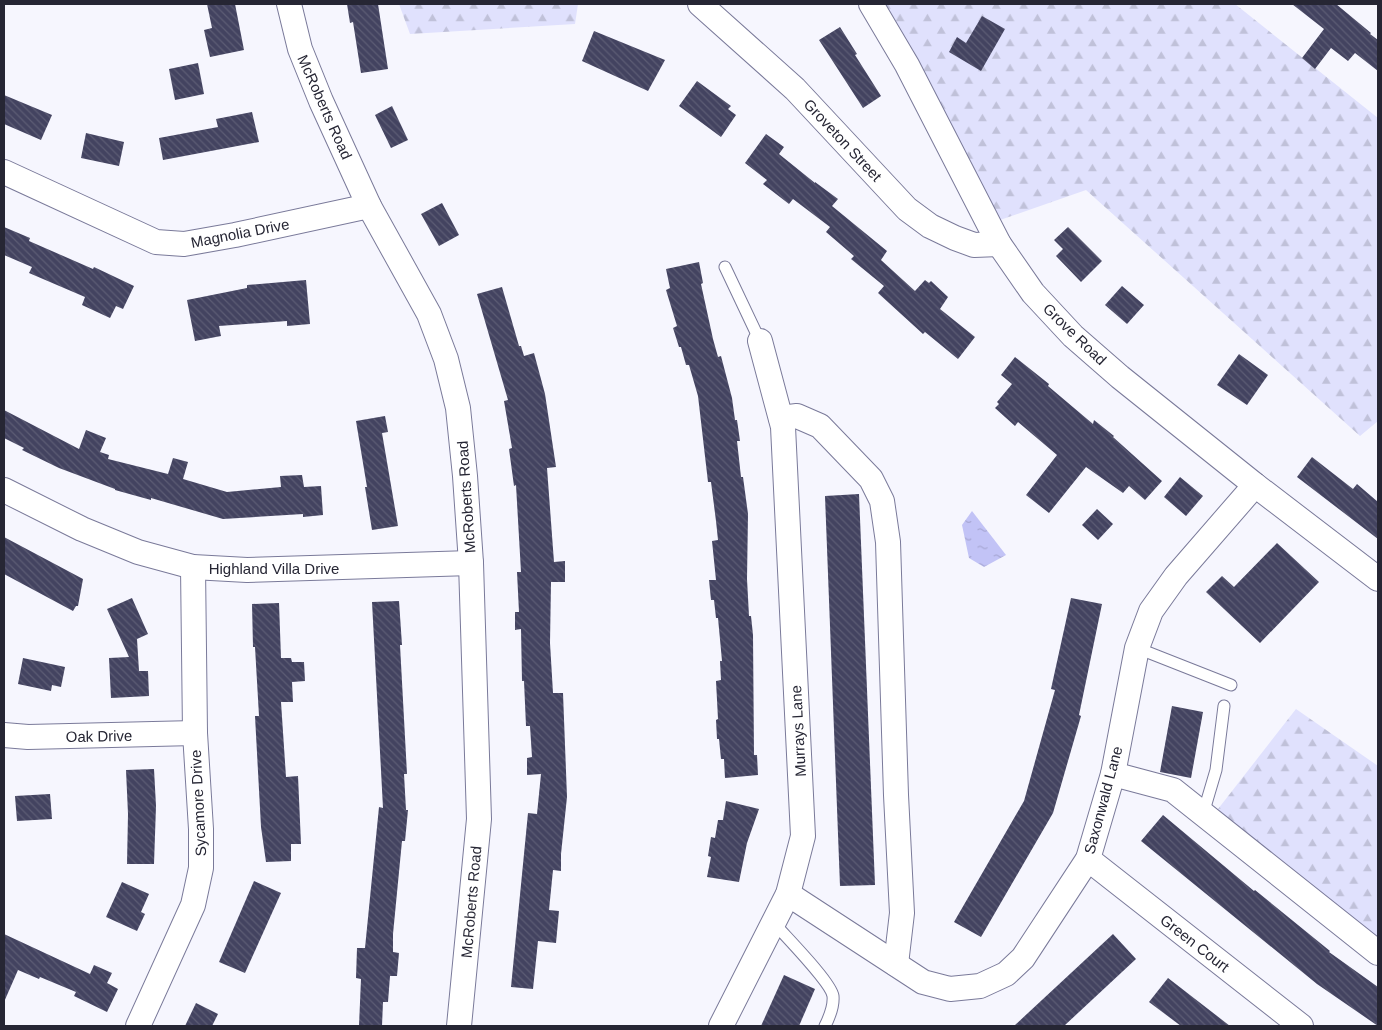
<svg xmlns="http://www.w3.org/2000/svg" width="1382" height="1030" font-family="Helvetica,sans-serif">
	<defs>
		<pattern id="forest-firs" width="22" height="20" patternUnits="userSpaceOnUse" patternTransform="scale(1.25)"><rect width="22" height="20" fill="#e0e1fd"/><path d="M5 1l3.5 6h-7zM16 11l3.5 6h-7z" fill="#c0c1d9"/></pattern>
		<pattern id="water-ripples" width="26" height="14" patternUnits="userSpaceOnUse" patternTransform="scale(1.25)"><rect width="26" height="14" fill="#c2c3f6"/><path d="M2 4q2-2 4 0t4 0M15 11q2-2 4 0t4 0" fill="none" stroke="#a7a7d4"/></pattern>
		<pattern id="building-back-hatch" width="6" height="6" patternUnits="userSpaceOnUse" patternTransform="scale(1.25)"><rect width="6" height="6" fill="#434360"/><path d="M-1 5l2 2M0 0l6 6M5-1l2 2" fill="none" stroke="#5c5c74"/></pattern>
	</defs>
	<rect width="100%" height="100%" fill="#f6f6fe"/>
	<g fill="url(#forest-firs)">
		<path d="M 399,4 L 578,4 L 575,24 L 410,34 Z"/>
		<path d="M 866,4 L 1235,4 L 1378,118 L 1378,421 L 1360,436 L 1086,190 L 1000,220 Z"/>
		<path d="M 1296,709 L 1378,766 L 1378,952 L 1204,827 Z"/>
	</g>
	<path fill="url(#water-ripples)" d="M 972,511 L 1006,555 L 984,567 L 969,558 L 962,525 Z"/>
	<g fill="url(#building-back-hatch)">
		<path d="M 207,4 L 235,4 L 244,50 L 210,57 L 204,30 L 212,28 Z"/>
		<path d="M 347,4 L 378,4 L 388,69 L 361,73 L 353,22 L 350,23 Z"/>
		<path d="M 1292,4 L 1336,4 L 1371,33 L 1370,34 L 1378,40 L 1378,71 L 1355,53 L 1348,61 L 1331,48 L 1315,69 L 1302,58 L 1324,29 Z"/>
		<path d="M 982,16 L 1005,29 L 981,71 L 949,52 L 957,37 L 966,43 Z"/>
		<path d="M 840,27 L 857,54 L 855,55 L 881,96 L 863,108 L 819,40 Z"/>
		<path d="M 594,31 L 665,60 L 648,91 L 582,61 Z"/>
		<path d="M 198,63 L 204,94 L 175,100 L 169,69 Z"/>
		<path d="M 697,81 L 731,106 L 728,109 L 736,115 L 721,137 L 679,106 Z"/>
		<path d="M 4,95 L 52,115 L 41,140 L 4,124 Z"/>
		<path d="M 392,106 L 408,140 L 391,148 L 375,115 Z"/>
		<path d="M 252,112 L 259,142 L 163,160 L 159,138 L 218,127 L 216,119 Z"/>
		<path d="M 86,133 L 124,142 L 119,166 L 81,158 Z"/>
		<path d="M 766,134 L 784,147 L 779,154 L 815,183 L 815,182 L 838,199 L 832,206 L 887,251 L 881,260 L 915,291 L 925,280 L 929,283 L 931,281 L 948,297 L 940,309 L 975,337 L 958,359 L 925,332 L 923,334 L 878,293 L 884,286 L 851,259 L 854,256 L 826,232 L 830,227 L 793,199 L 789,204 L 763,184 L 767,180 L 745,163 Z"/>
		<path d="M 442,203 L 459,235 L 439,246 L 421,214 Z"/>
		<path d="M 4,227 L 30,238 L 29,241 L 93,269 L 94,267 L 134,286 L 123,309 L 116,306 L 110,318 L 82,305 L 85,297 L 29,273 L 32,267 L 4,255 Z"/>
		<path d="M 1068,227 L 1102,261 L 1081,282 L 1056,256 L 1063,249 L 1054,240 Z"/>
		<path d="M 699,262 L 703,283 L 701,284 L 713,339 L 718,357 L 721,356 L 732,398 L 735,420 L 737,420 L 740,441 L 737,441 L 741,477 L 743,477 L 748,514 L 747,579 L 749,616 L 751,616 L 753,635 L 754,755 L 757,755 L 758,775 L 725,778 L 724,759 L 721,759 L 719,739 L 717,739 L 716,720 L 718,719 L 716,681 L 721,680 L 720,661 L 722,661 L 718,618 L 716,618 L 714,600 L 711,600 L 709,580 L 716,580 L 712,541 L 718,540 L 716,521 L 711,482 L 708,482 L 698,396 L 689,365 L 686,365 L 681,347 L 679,347 L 673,328 L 677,326 L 666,290 L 670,288 L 666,269 Z"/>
		<path d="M 306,280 L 310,324 L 287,326 L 287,321 L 219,326 L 221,336 L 195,341 L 187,300 L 247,288 L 247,285 Z"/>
		<path d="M 1122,286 L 1144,305 L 1127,324 L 1105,305 Z"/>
		<path d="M 502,287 L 519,346 L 521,346 L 524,356 L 534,353 L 545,394 L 556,467 L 547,468 L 554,562 L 565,561 L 565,582 L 551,582 L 550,643 L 553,693 L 563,693 L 567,797 L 561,854 L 561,871 L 553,870 L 549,910 L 559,911 L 556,943 L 538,941 L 533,989 L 511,987 L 528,813 L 537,814 L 541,774 L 527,775 L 527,758 L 532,757 L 530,726 L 526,726 L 524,681 L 522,681 L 521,629 L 515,630 L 515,612 L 519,612 L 517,572 L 521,572 L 516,485 L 514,486 L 509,449 L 512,448 L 504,401 L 508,400 L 477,294 Z"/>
		<path d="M 1239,354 L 1268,375 L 1247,405 L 1217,385 Z"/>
		<path d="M 1015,357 L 1049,384 L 1048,386 L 1093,424 L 1094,420 L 1114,436 L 1113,437 L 1162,481 L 1145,500 L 1129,486 L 1123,493 L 1086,467 L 1049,513 L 1026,495 L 1057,455 L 1018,422 L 1015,426 L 995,408 L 999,404 L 997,402 L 1012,384 L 1001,375 Z"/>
		<path d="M 4,410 L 79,449 L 86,430 L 106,438 L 100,452 L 109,455 L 108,459 L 168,474 L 173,458 L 188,462 L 183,479 L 227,492 L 281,487 L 280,476 L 302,475 L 304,487 L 321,486 L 323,515 L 303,517 L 303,514 L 223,519 L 151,498 L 151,500 L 115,490 L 115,489 L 59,468 L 22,450 L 24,448 L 4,438 Z"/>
		<path d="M 385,416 L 388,432 L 382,433 L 398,526 L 372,530 L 365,487 L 367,487 L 356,421 Z"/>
		<path d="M 1312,457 L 1353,489 L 1357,484 L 1378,502 L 1378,539 L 1297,477 Z"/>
		<path d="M 1180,477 L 1203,496 L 1186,516 L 1164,497 Z"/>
		<path d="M 859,494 L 875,885 L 840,886 L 825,496 Z"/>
		<path d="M 1097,509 L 1113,524 L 1098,540 L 1082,525 Z"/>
		<path d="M 4,537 L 83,579 L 78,606 L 76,606 L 73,611 L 4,574 Z"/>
		<path d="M 1277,543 L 1319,582 L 1260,643 L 1206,592 L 1222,576 L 1234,587 Z"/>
		<path d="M 132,598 L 148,634 L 137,639 L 139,671 L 148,671 L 149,696 L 111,698 L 109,658 L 129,657 L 107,609 Z"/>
		<path d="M 1071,598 L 1102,604 L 1079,715 L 1081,716 L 1053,813 L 981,937 L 954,922 L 1024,801 L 1055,690 L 1051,689 Z"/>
		<path d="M 399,601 L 402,645 L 400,645 L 407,774 L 404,774 L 406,810 L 408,810 L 405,841 L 402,841 L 393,934 L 393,952 L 399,953 L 397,976 L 390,976 L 388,1002 L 383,1002 L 382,1026 L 359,1026 L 361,979 L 356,978 L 357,948 L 365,948 L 379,807 L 383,808 L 372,602 Z"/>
		<path d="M 279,603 L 281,658 L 291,658 L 292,662 L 304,662 L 305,681 L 292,682 L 293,702 L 281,702 L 286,777 L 298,776 L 301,844 L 291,844 L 291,861 L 266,862 L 261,827 L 255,716 L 259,716 L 255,647 L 253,647 L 252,604 Z"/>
		<path d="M 23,658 L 65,667 L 61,687 L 52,685 L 51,691 L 18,684 Z"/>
		<path d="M 1172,706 L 1203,712 L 1191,778 L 1160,772 Z"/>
		<path d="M 154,769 L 156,806 L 154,864 L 127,864 L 128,814 L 126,770 Z"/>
		<path d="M 50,794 L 52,819 L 17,821 L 15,796 Z"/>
		<path d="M 726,801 L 759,809 L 747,843 L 739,882 L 707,877 L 711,857 L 708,856 L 711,837 L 715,838 L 718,820 L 723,820 Z"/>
		<path d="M 1163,815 L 1254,891 L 1255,890 L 1330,951 L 1329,952 L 1378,987 L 1378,1026 L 1317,984 L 1141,841 Z"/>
		<path d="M 254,881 L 281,893 L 245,973 L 219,962 Z"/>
		<path d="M 122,882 L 149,894 L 141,912 L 145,914 L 137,931 L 106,917 Z"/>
		<path d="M 4,934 L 90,974 L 94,965 L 112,973 L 107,983 L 118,989 L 107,1012 L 74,996 L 76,992 L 40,977 L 39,979 L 18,970 L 4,1002 Z"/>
		<path d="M 1113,934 L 1136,959 L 1064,1026 L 1014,1026 Z"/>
		<path d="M 784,975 L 815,989 L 799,1026 L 761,1026 Z"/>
		<path d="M 1168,978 L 1230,1026 L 1181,1026 L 1149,1002 Z"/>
		<path d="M 196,1003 L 218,1014 L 212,1026 L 185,1026 Z"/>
	</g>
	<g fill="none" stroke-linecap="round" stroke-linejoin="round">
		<g stroke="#7a7a9a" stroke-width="13">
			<g id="service">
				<path d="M 725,267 L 760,341"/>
				<path d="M 1137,648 L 1231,685"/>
				<path d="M 1203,814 L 1216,770 L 1224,706"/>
				<path d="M 774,923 C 785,936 831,982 833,996 C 834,1006 829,1018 825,1026"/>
			</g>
		</g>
		<g stroke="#7a7a9a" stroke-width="26">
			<g id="minor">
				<path d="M 289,4 L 300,49 L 321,101 L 369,206 L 429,314 L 446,359 L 458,408 L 465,476 L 471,563 L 479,819 L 459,1026"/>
				<path d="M 700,4 L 795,89 L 907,209 L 930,226 L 955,238 L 974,245 L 999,244"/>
				<path d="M 871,4 L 907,65 L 999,244 L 1033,293 L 1073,336 L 1120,377 L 1255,485 L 1378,579"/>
				<path d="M 4,172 L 156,242 L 184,244 L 235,235 L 369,206"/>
				<path d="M 781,418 L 797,416 L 820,426 L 871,479 L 882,501 L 888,542 L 896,795 L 902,913 L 896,964"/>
				<path d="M 4,490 L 82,529 L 138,552 L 193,567 L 247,570 L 471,563"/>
				<path d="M 4,735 L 28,737 L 195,733"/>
				<path d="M 1113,774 L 1173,790 L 1378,953"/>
				<path d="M 1088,859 L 1301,1026"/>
				<path d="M 788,894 L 923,982 L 950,989 L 980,986 L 1006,974 L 1023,958 L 1088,859 L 1113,774 L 1137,648 L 1151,611 L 1176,576 L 1255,485"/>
				<path d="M 138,1026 L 193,905 L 201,868 L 201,829 L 195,733 L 193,567"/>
				<path d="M 721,1026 L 788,894 L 803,836 L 783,427 L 760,341"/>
			</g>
		</g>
		<use href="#service" stroke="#fff" stroke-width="11"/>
		<use href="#minor" stroke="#fff" stroke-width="24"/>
	</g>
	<g text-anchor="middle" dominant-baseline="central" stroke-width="5" stroke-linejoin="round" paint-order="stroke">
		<g font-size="15" fill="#262634" stroke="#fff">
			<text transform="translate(325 107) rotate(66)">McRoberts Road</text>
			<text transform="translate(843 140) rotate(47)">Groveton Street</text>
			<text transform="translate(240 233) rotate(-11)">Magnolia Drive</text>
			<text transform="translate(1075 334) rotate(44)">Grove Road</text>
			<text transform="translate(466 497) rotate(-94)">McRoberts Road</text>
			<text x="274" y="568">Highland Villa Drive</text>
			<text transform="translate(798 731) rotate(-93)">Murrays Lane</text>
			<text transform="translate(99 736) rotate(-1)">Oak Drive</text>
			<text transform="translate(1103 800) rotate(-75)">Saxonwald Lane</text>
			<text transform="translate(198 803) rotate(-93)">Sycamore Drive</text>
			<text transform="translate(471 902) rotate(-85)">McRoberts Road</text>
			<text transform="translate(1195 943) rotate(38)">Green Court</text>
		</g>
	</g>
	<rect width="1382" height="1030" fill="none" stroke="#262634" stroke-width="10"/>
</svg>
